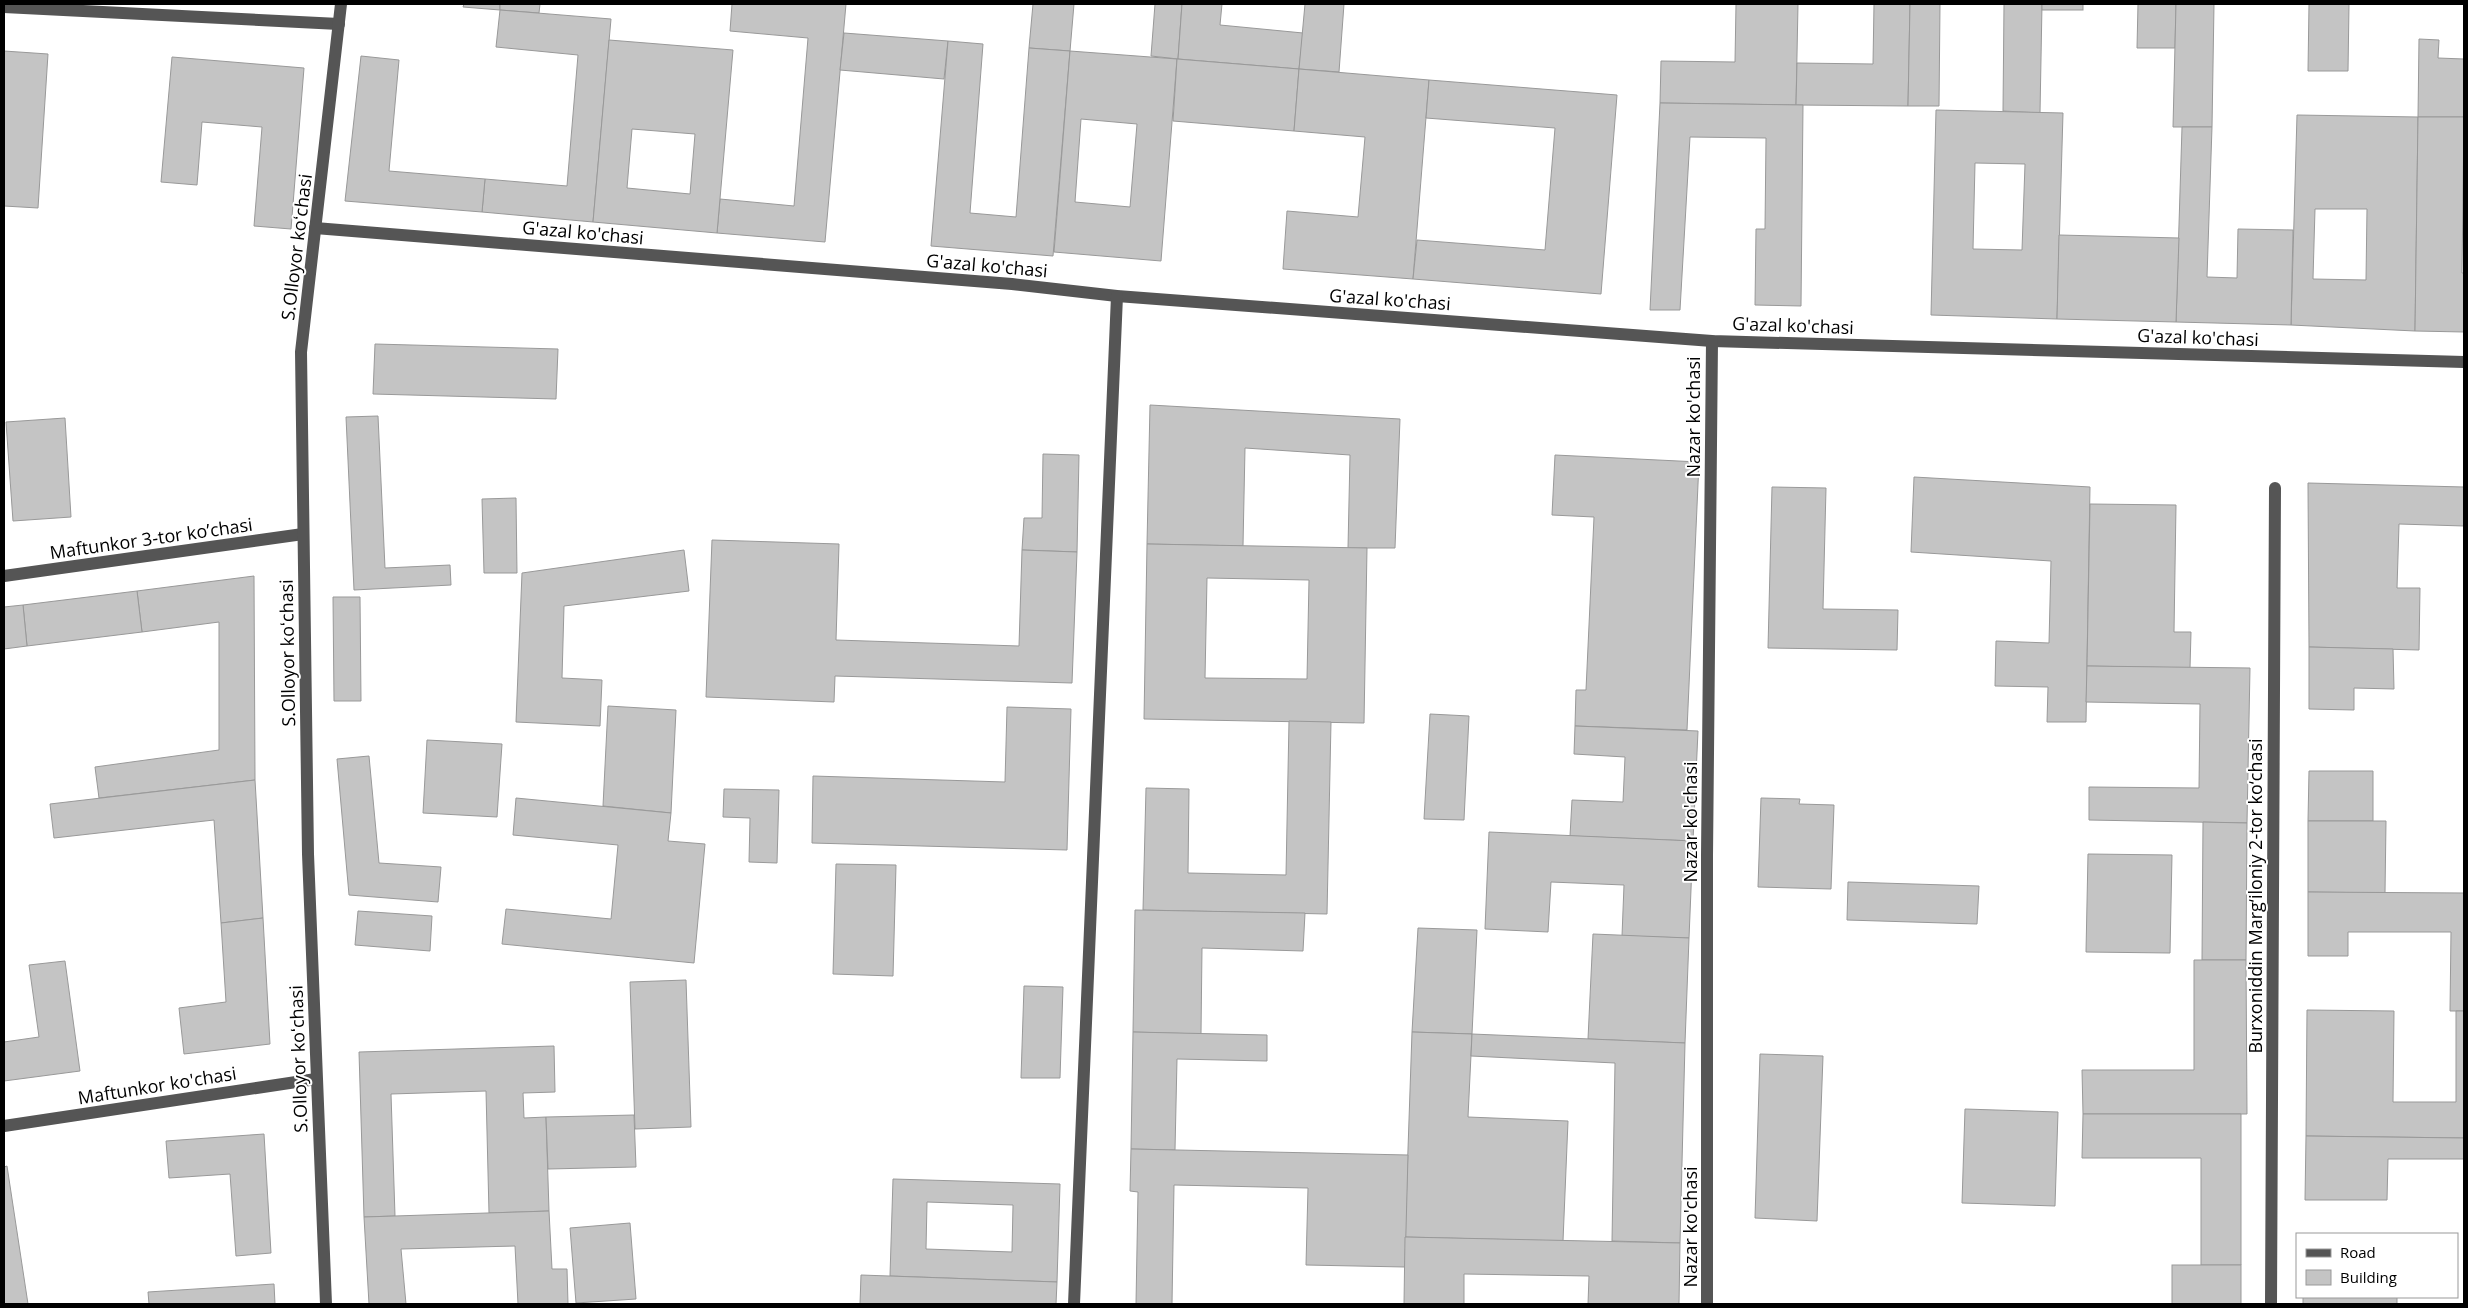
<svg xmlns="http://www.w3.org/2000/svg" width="2468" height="1308" font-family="'Open Sans',sans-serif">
	<rect width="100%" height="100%" fill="#fff"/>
	<g fill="#c4c4c4" stroke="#999" fill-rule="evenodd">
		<path d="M 464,4 L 500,4 L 500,10 L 463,7 Z"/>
		<path d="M 500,4 L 540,4 L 539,13 L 500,10 Z"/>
		<path d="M 732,4 L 846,4 L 825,242 L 717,233 L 720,199 L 794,206 L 808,38 L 730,31 Z"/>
		<path d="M 1033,4 L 1074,4 L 1070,51 L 1029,48 Z"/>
		<path d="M 1155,4 L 1182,4 L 1178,59 L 1151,56 Z"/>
		<path d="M 1182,4 L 1222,4 L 1220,25 L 1303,33 L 1299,69 L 1178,59 Z"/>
		<path d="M 1305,4 L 1344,4 L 1339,72 L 1299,69 Z"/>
		<path d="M 1736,4 L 1798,4 L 1796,105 L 1660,103 L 1661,61 L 1735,62 Z"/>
		<path d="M 1874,4 L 1910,4 L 1908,106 L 1796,105 L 1797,63 L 1873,64 Z"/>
		<path d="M 1910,4 L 1940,4 L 1939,106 L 1908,106 Z"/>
		<path d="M 2004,4 L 2042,4 L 2040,113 L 2003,111 Z"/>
		<rect x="2042" y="4" width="41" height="6"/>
		<path d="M 2138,4 L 2176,4 L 2175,48 L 2137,48 Z"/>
		<path d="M 2176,4 L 2214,4 L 2212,127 L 2173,127 Z"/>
		<path d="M 2309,4 L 2349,4 L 2348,71 L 2308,71 Z"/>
		<path d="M 500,10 L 611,19 L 593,222 L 482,212 L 485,179 L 567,186 L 578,55 L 496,47 Z"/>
		<path d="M 844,33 L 948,41 L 944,79 L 840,70 Z"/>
		<path d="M 2419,39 L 2439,40 L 2438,58 L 2464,59 L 2464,117 L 2418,117 Z"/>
		<path d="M 609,40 L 733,50 L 717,233 L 593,222 ZM 632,129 L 695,134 L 690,194 L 627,188 Z"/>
		<path d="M 948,41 L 983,44 L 970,213 L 1016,217 L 1029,48 L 1070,51 L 1053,256 L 931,246 Z"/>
		<path d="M 4,51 L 48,54 L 38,208 L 4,206 Z"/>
		<path d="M 1070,51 L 1177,59 L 1161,261 L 1054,252 ZM 1081,119 L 1137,124 L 1130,207 L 1075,202 Z"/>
		<path d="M 361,56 L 399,60 L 389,171 L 485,179 L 482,212 L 345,201 Z"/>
		<path d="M 172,57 L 304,68 L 291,229 L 254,226 L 262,127 L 202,122 L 197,185 L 161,182 Z"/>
		<path d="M 1177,59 L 1299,69 L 1294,131 L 1173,121 Z"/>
		<path d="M 1299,69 L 1429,80 L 1413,279 L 1283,269 L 1287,211 L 1358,217 L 1365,137 L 1294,131 Z"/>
		<path d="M 1429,80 L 1617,95 L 1601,294 L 1413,279 L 1417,240 L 1545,250 L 1555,128 L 1426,118 Z"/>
		<path d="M 1660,103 L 1803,105 L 1801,306 L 1755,305 L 1756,229 L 1765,229 L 1766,138 L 1690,137 L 1680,310 L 1650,310 Z"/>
		<path d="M 1936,110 L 2063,113 L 2057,319 L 1931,315 ZM 1975,163 L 2025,164 L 2022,250 L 1973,249 Z"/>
		<path d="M 2297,115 L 2418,117 L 2415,331 L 2291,325 ZM 2315,209 L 2367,209 L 2366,280 L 2313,279 Z"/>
		<path d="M 2418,117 L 2464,117 L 2462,273 L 2464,273 L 2464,332 L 2415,331 Z"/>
		<path d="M 2182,127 L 2212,127 L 2207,277 L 2237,278 L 2238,229 L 2293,230 L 2291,325 L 2176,322 Z"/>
		<path d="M 2059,235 L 2179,238 L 2176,322 L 2057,319 Z"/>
		<path d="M 375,344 L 558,349 L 556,399 L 373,394 Z"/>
		<path d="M 1150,405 L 1400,419 L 1395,548 L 1348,548 L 1350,455 L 1245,448 L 1243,546 L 1147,544 Z"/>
		<path d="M 378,416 L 385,568 L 450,565 L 451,585 L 354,590 L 346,417 Z"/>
		<path d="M 65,418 L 71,517 L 13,521 L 6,422 Z"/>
		<path d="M 1043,454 L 1079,455 L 1077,552 L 1022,550 L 1024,518 L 1042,518 Z"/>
		<path d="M 1555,455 L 1699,462 L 1687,730 L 1575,726 L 1576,690 L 1586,690 L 1594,517 L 1552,515 Z"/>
		<path d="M 1914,477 L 2090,487 L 2086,722 L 2047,722 L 2048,687 L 1995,686 L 1996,641 L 2049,643 L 2051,561 L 1911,552 Z"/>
		<path d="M 2308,483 L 2464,487 L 2464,526 L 2399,524 L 2397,588 L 2420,588 L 2419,650 L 2309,647 Z"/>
		<path d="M 1772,487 L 1826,488 L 1823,609 L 1898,610 L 1897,650 L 1768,648 Z"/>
		<path d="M 516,498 L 517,573 L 484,573 L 482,499 Z"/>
		<path d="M 2090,504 L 2176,505 L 2174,632 L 2191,632 L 2190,668 L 2087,666 Z"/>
		<path d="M 712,540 L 839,544 L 836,640 L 1019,646 L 1022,550 L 1077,552 L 1072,683 L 835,676 L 834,702 L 706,697 Z"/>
		<path d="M 1147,544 L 1367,548 L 1364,723 L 1144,719 ZM 1207,578 L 1309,580 L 1307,679 L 1205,678 Z"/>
		<path d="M 684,550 L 689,591 L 564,606 L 562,678 L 602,680 L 600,726 L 516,722 L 522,573 Z"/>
		<path d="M 254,576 L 255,780 L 99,798 L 95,767 L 219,750 L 219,622 L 142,632 L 137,591 Z"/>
		<path d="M 137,591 L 142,632 L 27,646 L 23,605 Z"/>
		<path d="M 333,597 L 360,597 L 361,701 L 334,701 Z"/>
		<path d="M 23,605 L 27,646 L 4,649 L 4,607 Z"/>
		<path d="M 2309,647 L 2393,649 L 2394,689 L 2354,688 L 2354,710 L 2309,709 Z"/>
		<path d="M 2087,666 L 2250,668 L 2247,823 L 2089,820 L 2089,787 L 2199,788 L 2200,704 L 2086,702 Z"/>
		<path d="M 608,706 L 676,710 L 671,813 L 603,806 Z"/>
		<path d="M 1007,707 L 1071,709 L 1067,850 L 812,843 L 813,776 L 1005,782 Z"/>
		<path d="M 1430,714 L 1469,716 L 1464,820 L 1424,819 Z"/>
		<path d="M 1289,721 L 1331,722 L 1327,914 L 1143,910 L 1146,788 L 1189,789 L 1188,873 L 1286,875 Z"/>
		<path d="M 1575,726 L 1698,731 L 1693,841 L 1570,836 L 1572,800 L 1623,802 L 1625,757 L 1574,754 Z"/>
		<path d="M 427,740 L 502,744 L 497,817 L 423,813 Z"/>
		<path d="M 369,756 L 379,863 L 441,867 L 438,902 L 349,895 L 337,759 Z"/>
		<path d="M 2309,771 L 2373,771 L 2373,821 L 2308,821 Z"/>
		<path d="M 255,780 L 263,918 L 221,923 L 214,820 L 54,838 L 50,804 Z"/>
		<path d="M 724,789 L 779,790 L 777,863 L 749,862 L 750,818 L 723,817 Z"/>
		<path d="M 516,798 L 671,813 L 668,841 L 705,844 L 694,963 L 502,944 L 506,909 L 611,919 L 618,845 L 513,835 Z"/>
		<path d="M 1761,798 L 1800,799 L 1799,804 L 1834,805 L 1831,889 L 1758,887 Z"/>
		<path d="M 2308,821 L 2386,821 L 2385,893 L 2308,892 Z"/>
		<path d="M 2203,822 L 2247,823 L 2246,960 L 2202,960 Z"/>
		<path d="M 1489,832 L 1693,841 L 1689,938 L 1622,936 L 1624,885 L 1551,882 L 1548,932 L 1485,929 Z"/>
		<path d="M 2088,854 L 2172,855 L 2170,953 L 2086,952 Z"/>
		<path d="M 836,864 L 896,865 L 893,976 L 833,974 Z"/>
		<path d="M 1848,882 L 1979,886 L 1977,924 L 1847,920 Z"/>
		<path d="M 2308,892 L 2464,893 L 2464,1011 L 2450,1011 L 2451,932 L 2348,932 L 2348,956 L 2308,956 Z"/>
		<path d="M 1135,910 L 1305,913 L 1303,951 L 1202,948 L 1201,1034 L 1133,1032 Z"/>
		<path d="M 358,911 L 432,916 L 430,951 L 355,945 Z"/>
		<path d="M 263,918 L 270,1044 L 184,1054 L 179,1008 L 226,1002 L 221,923 Z"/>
		<path d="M 1418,928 L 1477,930 L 1472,1034 L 1412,1032 Z"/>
		<path d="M 1593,934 L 1689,938 L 1685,1043 L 1588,1039 Z"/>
		<path d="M 2194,960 L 2246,960 L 2247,1114 L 2083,1114 L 2082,1070 L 2194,1070 Z"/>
		<path d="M 65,961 L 80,1071 L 4,1081 L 4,1042 L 39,1037 L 29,965 Z"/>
		<path d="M 686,980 L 691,1127 L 635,1129 L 630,982 Z"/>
		<path d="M 1024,986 L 1063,987 L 1060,1078 L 1021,1078 Z"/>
		<path d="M 2307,1010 L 2394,1011 L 2393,1102 L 2456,1102 L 2456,1011 L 2464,1011 L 2464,1138 L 2306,1136 Z"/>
		<path d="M 1133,1032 L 1267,1035 L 1267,1061 L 1177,1059 L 1175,1150 L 1131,1149 Z"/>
		<path d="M 1412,1032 L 1472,1034 L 1468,1117 L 1568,1121 L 1563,1241 L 1405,1237 Z"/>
		<path d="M 1472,1034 L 1685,1043 L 1680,1243 L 1612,1241 L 1615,1063 L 1471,1056 Z"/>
		<path d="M 554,1046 L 555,1092 L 523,1093 L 524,1118 L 546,1117 L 549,1211 L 489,1213 L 486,1091 L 391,1094 L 395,1216 L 364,1217 L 359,1052 Z"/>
		<path d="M 1760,1054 L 1823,1056 L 1817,1221 L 1755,1218 Z"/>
		<path d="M 1965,1109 L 2058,1112 L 2055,1206 L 1962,1203 Z"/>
		<path d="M 2083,1114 L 2241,1114 L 2241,1265 L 2201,1265 L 2201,1158 L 2082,1158 Z"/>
		<path d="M 634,1115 L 636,1167 L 548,1169 L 546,1117 Z"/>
		<path d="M 264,1134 L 271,1253 L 236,1256 L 230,1174 L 169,1178 L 166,1141 Z"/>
		<path d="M 2306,1136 L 2464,1138 L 2464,1159 L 2388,1159 L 2387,1200 L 2305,1200 Z"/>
		<path d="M 1131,1149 L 1408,1155 L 1405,1267 L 1306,1265 L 1308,1188 L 1174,1185 L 1172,1304 L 1136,1304 L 1138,1192 L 1130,1191 Z"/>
		<path d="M 7,1166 L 28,1304 L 4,1304 L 4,1167 Z"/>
		<path d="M 893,1179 L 1060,1184 L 1057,1282 L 890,1276 ZM 927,1202 L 1013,1205 L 1012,1252 L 926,1249 Z"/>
		<path d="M 549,1211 L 552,1269 L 567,1269 L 568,1304 L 518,1304 L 515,1246 L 401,1249 L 406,1304 L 369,1304 L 364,1217 Z"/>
		<path d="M 630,1223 L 636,1299 L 576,1303 L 570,1228 Z"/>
		<path d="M 1405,1237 L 1680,1243 L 1679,1304 L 1588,1304 L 1589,1276 L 1464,1274 L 1464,1304 L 1404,1304 Z"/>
		<rect x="2172" y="1265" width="69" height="39"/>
		<path d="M 861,1275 L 1057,1282 L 1056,1304 L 860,1304 Z"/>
		<path d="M 274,1284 L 275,1304 L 149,1304 L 148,1292 Z"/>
		<rect x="2303" y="1297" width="94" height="7"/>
	</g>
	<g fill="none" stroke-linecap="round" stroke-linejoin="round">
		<g stroke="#555" stroke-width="12">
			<path d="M 4,7 L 339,24"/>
			<path d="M 315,228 L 1012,284 L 1117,296 L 1712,341 L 2464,362"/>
			<path d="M 4,576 L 303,534"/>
			<path d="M 4,1126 L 316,1079"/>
			<path d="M 326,1304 L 308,854 L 301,352 L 341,4"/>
			<path d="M 1074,1304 L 1117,296"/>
			<path d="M 1707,1304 L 1707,856 L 1712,341"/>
			<path d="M 2271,1304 L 2275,488"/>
		</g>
	</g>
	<g text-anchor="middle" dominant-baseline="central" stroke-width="4" stroke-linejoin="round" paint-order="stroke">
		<g font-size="18" fill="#000" stroke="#fff">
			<text transform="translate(583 232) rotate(5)">G'azal ko'chasi</text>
			<text transform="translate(296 247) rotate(-83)">S.Olloyor koʻchasi</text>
			<text transform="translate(987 265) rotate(5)">G'azal ko'chasi</text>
			<text transform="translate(1390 299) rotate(4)">G'azal ko'chasi</text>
			<text transform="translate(1793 325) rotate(2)">G'azal ko'chasi</text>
			<text transform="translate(2198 337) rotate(2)">G'azal ko'chasi</text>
			<text transform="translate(1693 417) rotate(-90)">Nazar ko'chasi</text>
			<text transform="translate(151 538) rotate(-8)">Maftunkor 3-tor koʼchasi</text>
			<text transform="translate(287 653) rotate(-91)">S.Olloyor koʻchasi</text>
			<text transform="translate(1690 822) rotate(-90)">Nazar ko'chasi</text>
			<text transform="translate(2255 896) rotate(-90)">Burxoniddin Marg‘iloniy 2-tor ko‘chasi</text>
			<text transform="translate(298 1059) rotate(-92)">S.Olloyor koʻchasi</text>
			<text transform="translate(157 1085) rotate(-9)">Maftunkor ko'chasi</text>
			<text transform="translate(1690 1227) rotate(-90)">Nazar ko'chasi</text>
		</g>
	</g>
	<rect width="2468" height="1308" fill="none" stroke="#000000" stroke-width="10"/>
	<rect x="2296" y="1233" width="162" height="65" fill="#ffffff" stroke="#999999"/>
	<rect x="2306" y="1249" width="25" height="8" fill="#555555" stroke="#999999"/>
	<text x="2340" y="1258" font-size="15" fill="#000000">Road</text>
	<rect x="2306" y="1270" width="25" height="15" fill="#c4c4c4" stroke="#999999"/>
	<text x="2340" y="1283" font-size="15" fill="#000000">Building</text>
</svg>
